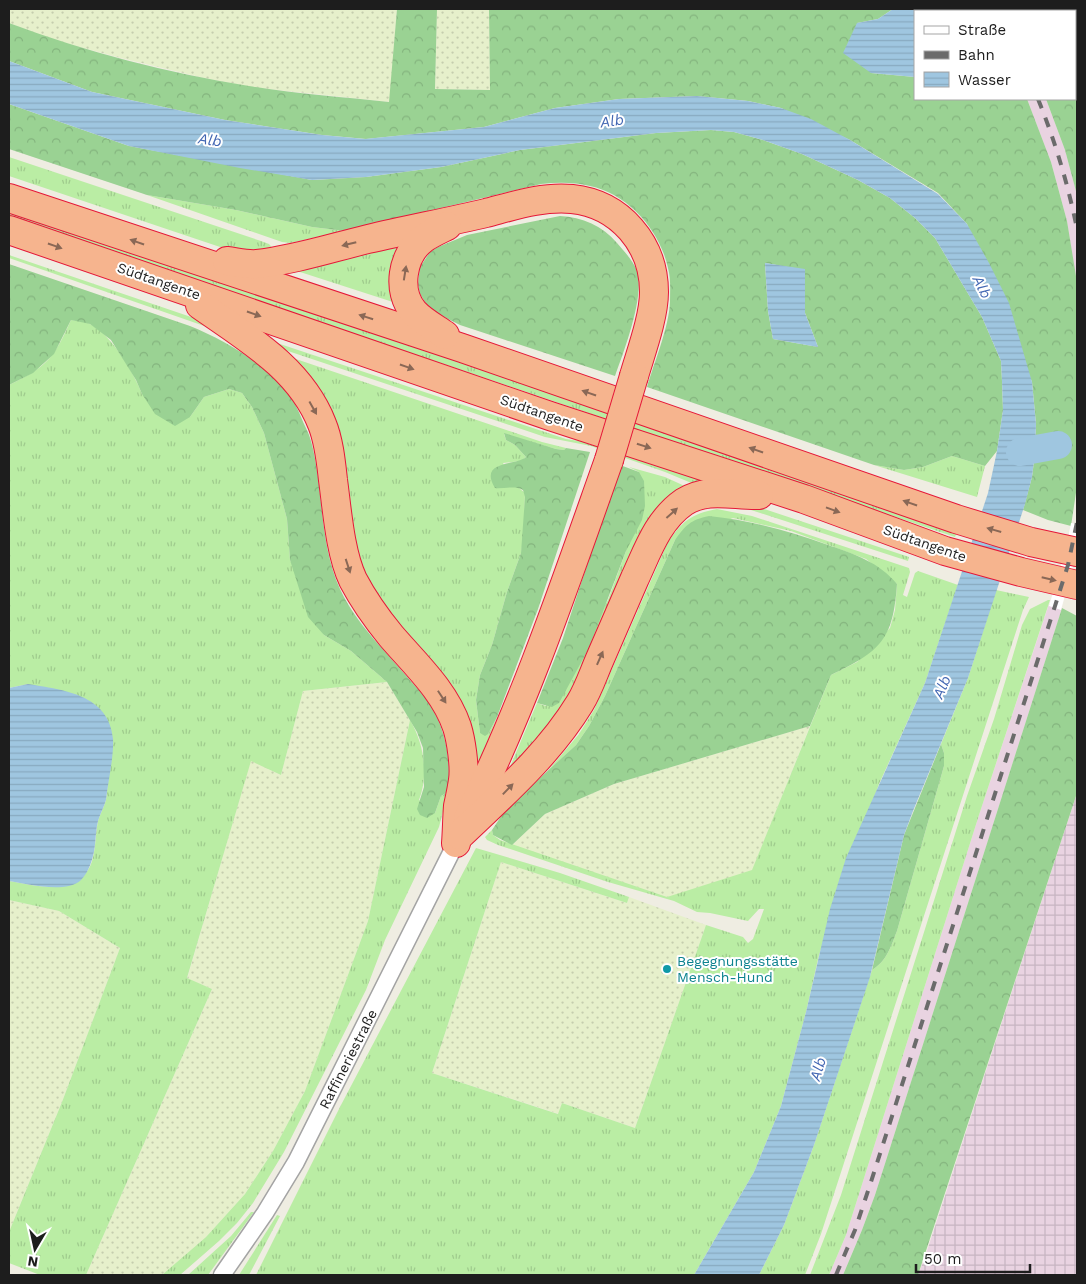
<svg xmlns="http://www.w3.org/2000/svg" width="1086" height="1284" font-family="'Work Sans',sans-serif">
	<defs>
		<pattern id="industrial-grid" width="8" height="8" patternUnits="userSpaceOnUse" patternTransform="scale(1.25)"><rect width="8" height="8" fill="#e9d3e1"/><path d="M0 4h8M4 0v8" fill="none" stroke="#c7b5c1"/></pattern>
		<pattern id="farmland-dots" width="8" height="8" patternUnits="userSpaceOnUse" patternTransform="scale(1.25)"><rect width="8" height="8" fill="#e6f0cb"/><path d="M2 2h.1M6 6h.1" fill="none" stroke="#c5cdae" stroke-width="1.8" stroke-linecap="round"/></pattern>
		<pattern id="grass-tufts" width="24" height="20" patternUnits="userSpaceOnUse" patternTransform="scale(1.25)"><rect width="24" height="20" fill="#baeda4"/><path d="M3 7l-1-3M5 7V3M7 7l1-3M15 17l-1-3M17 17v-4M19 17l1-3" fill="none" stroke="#9fcb8d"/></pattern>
		<pattern id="forest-crowns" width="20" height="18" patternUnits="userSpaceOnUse" patternTransform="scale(1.25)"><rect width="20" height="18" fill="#9ad293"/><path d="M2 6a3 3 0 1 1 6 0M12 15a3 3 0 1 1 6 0" fill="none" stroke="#84b47e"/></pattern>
		<pattern id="water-rules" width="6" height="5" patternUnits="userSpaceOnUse" patternTransform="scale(1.25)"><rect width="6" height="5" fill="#9fc6e0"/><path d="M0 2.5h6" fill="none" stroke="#88aac0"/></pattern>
	</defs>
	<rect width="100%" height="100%" fill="#efede2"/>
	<path fill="url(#industrial-grid)" d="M 1077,793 L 1077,1275 L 918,1275 L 925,1257 Z"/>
	<g fill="#e9d3e1">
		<path d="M 1027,99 L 1046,99 L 1065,150 L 1076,191 L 1077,287 L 1067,221 L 1051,162 Z"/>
		<path d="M 1049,604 L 1062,608 L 1057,624 L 875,1195 L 862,1230 L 843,1275 L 829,1275 L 846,1235 L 979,815 Z"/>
	</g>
	<g fill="url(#farmland-dots)">
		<path d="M 9,9 L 397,9 L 390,102 L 250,87 L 204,78 L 121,58 L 50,39 L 9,23 Z"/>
		<path d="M 437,9 L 489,9 L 490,90 L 435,89 Z"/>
		<path d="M 387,682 L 410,720 L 368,921 L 305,1091 L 273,1151 L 245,1194 L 206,1237 L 165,1273 L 162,1275 L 86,1275 L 212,989 L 187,979 L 251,760 L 281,775 L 303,691 Z"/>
		<path d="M 810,726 L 752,871 L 667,898 L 512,845 L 545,814 L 614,784 Z"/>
		<path d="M 501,862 L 627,903 L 629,897 L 706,925 L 635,1128 L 562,1103 L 559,1114 L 432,1073 Z"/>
		<path d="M 9,900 L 59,911 L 120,948 L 62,1102 L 9,1232 Z"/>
	</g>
	<g fill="url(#grass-tufts)">
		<path d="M 1041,9 L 1077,9 L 1077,95 L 1075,88 L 1075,11 L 1042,11 Z"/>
		<path d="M 9,157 L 261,241 L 269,244 L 276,252 L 226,249 L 9,176 Z"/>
		<path d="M 147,195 L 236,210 L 312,227 L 345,231 L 290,243 L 282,242 Z"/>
		<path d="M 9,213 L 35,219 L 958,529 L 955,537 L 9,217 Z"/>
		<path d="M 409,240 L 399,304 L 297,271 Z"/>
		<path d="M 9,255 L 194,318 L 208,324 L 210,328 L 9,258 Z"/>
		<path d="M 71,320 C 77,321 85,321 90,324 C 111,334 134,373 142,394 L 190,417 L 204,397 L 229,389 L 242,393 L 252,407 L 264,433 L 287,519 L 290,560 L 324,635 L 351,651 L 387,682 L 303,691 L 281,775 L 251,761 L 187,978 L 212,989 L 86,1275 L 40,1275 L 9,1263 L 9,1232 L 62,1102 L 120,948 L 59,911 L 9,900 L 9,881 C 34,885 70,896 88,870 C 96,859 95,835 98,821 C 100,814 104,807 106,800 L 113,740 L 28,684 L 9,688 L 9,385 C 47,367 54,358 71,320 Z"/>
		<path d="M 262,338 L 566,439 L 586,442 L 709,482 L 701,487 L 665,472 L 591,446 L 545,437 L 276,347 Z"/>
		<path d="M 284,355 L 542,442 L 566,448 L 564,450 L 556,449 L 504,434 L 506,440 L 515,445 L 526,457 L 521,461 L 503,463 L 513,487 L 518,487 L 525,493 L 524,533 L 521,553 L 507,592 L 492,645 L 480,675 L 476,700 L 480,733 L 488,734 L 497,717 L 477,768 L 377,608 Z"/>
		<path d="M 952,456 L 985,466 L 977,497 L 874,465 L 904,470 L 923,467 Z"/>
		<path d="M 629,467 L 665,477 L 689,488 L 578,691 L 507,774 L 537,703 L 546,706 L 608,600 L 626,551 L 639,472 Z"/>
		<path d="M 746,503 L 909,557 L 908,561 L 748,509 L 735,506 Z"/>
		<path d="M 717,509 L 752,516 L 909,568 L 910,572 L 903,595 L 907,597 L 915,573 L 918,571 L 958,585 L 925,683 L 879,784 L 819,955 L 806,1012 L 781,1106 L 754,1172 L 694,1275 L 256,1275 L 341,1105 L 476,848 L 560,873 L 629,897 L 627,903 L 501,862 L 432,1073 L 558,1114 L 562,1103 L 635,1128 L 706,925 L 743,937 L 748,943 L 753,939 L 764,909 L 759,909 L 748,921 L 710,913 L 697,912 L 674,901 L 608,882 L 498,845 L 487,840 L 485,837 L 492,830 L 493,835 L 500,840 L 667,897 L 752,870 L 831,675 L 857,662 L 890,628 L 895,610 L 897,584 L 866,559 L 791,531 L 733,518 L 675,540 L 605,696 L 589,726 L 576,745 L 546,773 L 579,734 L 594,710 L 667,544 C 682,521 691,514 717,509 Z"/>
		<path d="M 996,590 L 1029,597 L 1023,610 L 821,1234 L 805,1275 L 759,1275 L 784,1225 L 814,1145 L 872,970 C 887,961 891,946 897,931 L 944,766 L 944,753 L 941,744 L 968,678 Z"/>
		<path d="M 1048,600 L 1050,600 L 979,815 L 846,1235 L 829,1275 L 810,1275 L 841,1195 L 967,796 L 994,719 L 1022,625 L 1030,609 Z"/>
		<path d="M 410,720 C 424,744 429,774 419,800 L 435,813 L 441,796 L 448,792 L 439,827 L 385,940 L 366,990 L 284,1152 L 253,1203 L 237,1223 L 219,1241 L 180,1275 L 162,1275 L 206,1237 L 245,1194 L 273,1151 L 305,1091 L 368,921 Z"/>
		<path d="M 251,1212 L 254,1212 L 208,1275 L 188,1275 L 231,1236 Z"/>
		<path d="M 277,1215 L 280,1216 L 249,1275 L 239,1275 Z"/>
	</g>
	<g fill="url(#forest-crowns)" fill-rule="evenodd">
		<path d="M 397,9 L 437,9 L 435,89 L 490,90 L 489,9 L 893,9 L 878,19 L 857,23 L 871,73 L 915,77 L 915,99 L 1027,99 L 1051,162 L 1067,221 L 1076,276 L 1077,486 L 1071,526 L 1048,520 L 1023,510 L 1032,477 L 1035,453 L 1036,424 L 1032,382 L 967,224 L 938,193 L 850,140 L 781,108 L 748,101 L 697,96 L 619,99 L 555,108 L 484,127 L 366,139 L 322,135 L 225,120 L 92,92 L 9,61 L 9,23 C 86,52 168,73 249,86 C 295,94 343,97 389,102 Z"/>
		<path d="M 1075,88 L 1077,95 L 1077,195 L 1065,150 L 1046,99 L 1075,99 Z"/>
		<path d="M 9,104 L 129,146 L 312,180 L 366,177 L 441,167 L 520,150 L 656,133 L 711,130 L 734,132 L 763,140 L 802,154 L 858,180 L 890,198 L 915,218 L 935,238 L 982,317 L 1001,361 L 1002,381 L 1003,410 L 997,451 L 985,466 L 952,456 L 923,467 L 904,470 L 874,465 L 647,387 C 654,363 669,327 670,302 C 670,291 671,279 668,268 C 660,230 628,194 590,186 C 574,182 558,182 541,184 L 345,231 L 312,227 L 236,210 L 147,195 L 9,149 ZM 765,263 L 805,270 L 805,313 L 818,347 L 773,339 L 768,311 Z"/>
		<path d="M 560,216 C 582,217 603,226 617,243 C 624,251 634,262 637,271 C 645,296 624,351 615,376 L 460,325 L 430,310 L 420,294 L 418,284 L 420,267 L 430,252 L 438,247 L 467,235 Z"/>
		<path d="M 9,264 L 190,326 C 227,341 266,364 291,397 C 295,403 298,410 301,417 C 304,425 309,433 311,441 C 324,489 319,543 340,589 C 356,624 385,650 409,679 C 417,688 426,697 432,708 C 447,733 451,764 448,792 L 441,796 L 435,813 L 427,818 L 420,815 L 417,809 L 424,787 L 423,748 L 417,732 L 387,682 L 351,651 L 324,635 L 308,617 L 290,560 L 287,519 L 264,433 L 252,407 L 242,393 L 229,389 L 204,397 L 190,417 L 175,426 L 155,414 L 142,394 L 136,380 L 111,340 L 90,324 L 71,320 L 54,354 L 33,373 L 9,385 Z"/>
		<path d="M 504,433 L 556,449 L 564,450 L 566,448 L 590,452 L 538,609 L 497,717 L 488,734 L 485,736 L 480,733 L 476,700 L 480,675 L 492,645 L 507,592 L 521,553 L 525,497 L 523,490 C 515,485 504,489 495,488 C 478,460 516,466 526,457 L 515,445 L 506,440 Z"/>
		<path d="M 620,465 L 639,472 L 644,481 L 645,506 L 642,520 L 626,551 L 589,648 L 559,703 L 552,707 L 537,703 L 563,638 Z"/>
		<path d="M 709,516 C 750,520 789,531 828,545 C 854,554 879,562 897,584 C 893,640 881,651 831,675 L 810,726 L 614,784 L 545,814 L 512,845 L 493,835 L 492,830 L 506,809 L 576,745 L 589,726 L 605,696 L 675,540 C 686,525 690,520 709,516 Z"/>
		<path d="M 1062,608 L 1077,616 L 1077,793 L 918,1275 L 843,1275 L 862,1230 L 875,1195 Z"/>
		<path d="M 941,744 L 944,753 L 944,766 L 897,931 C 891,946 887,961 872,970 L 904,835 Z"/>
	</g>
	<g fill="url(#water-rules)">
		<path d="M 893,9 L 912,9 L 918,11 L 915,11 L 915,77 L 871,73 L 843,53 L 857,23 L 878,19 Z"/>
		<path d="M 9,61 L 92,92 L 225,120 L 322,135 L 365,139 L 484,127 L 555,108 L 619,99 L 697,96 L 748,101 L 781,108 L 811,119 L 850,140 L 938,194 L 967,224 L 989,263 L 1009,303 L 1032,382 L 1036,424 L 1035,453 L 1032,477 L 1025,504 L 968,678 L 913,811 L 904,835 L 870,977 L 814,1145 L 784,1225 L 759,1275 L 694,1275 L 754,1172 L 781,1106 L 806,1012 L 830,909 L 846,858 L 925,683 L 988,493 L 997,451 L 1003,410 L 1002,381 L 1001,361 L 982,317 L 935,238 L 915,218 L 890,198 L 858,180 L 802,154 L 763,140 L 734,132 L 711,130 L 656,133 L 520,150 L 441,167 L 366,177 L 312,180 L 240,168 L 129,146 L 9,104 Z"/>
		<path d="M 765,263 L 805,269 L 805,313 L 818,347 L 773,339 L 768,311 Z"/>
		<path d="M 28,684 C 63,690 109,694 113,739 C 114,757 108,781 106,800 C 104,807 100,814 98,821 C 95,833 96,845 93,856 C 91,864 87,874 81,880 C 66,894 27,884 9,881 L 9,688 Z"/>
	</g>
	<path fill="#fff" d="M 1071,523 L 1077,524 L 1077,552 L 1061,610 L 1049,606 L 1066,549 Z"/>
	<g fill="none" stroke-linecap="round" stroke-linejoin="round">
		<path stroke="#9fc6e0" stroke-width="28" d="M 1020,452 L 1058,445"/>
		<g stroke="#a4a4a4" stroke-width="19">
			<path id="minor" d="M 222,1275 L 265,1213 L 296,1162 L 460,835"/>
		</g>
		<g stroke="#e51738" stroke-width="30">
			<g id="trunk">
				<path d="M 9,198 L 462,348 L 956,519 L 1031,542 L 1077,552"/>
				<path d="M 9,230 L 550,416 L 804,499 L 945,551 L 1021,572 L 1077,585"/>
				<path d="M 227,261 C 236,262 247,265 257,264 C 294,260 331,248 368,239 C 407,230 447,222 486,213 C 513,206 543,196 572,199 C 620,204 654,244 654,292 C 654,317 641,352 634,376"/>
				<path d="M 200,305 C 247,338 300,368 322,424 C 329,441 331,462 333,480 C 337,509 340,553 353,580 C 363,599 377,619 391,636 C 415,664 445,691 457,727 C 461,740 465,766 463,780 C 462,788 460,797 458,806 C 457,818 457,831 456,843"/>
				<path d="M 445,335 C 435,328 422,321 414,312 C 396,291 402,255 423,239 C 430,234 439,230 447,226"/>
				<path d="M 468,818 C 525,703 566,581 609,460"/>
				<path d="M 460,835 C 503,794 549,754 580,703 C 588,690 593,675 599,661 C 611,633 623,606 635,578 C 648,550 658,520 684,502 C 707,487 734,496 759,495"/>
			</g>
		</g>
		<use href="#minor" stroke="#fff" stroke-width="16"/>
		<use href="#trunk" stroke="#f6b48e" stroke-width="28"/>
		<g stroke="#6b6b6b" stroke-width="4" stroke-dasharray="10 10" stroke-linecap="butt">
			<path d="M 995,9 L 996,11"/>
			<path d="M 1038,99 C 1055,141 1068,184 1077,229"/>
			<path d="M 836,1275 L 855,1230 L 870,1185 L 1055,606 L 1068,565 L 1077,522"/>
		</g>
		<g stroke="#e51738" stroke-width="30" stroke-linecap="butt">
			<path id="trunk-bridge" d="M 609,460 L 634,376"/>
		</g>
		<use href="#trunk-bridge" stroke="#f6b48e" stroke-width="28"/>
	</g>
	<defs><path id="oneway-solid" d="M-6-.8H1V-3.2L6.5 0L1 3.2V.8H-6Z" transform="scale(1.25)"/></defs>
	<g fill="#8a6856">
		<use href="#oneway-solid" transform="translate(137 242) rotate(-161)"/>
		<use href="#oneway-solid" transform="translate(349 244) rotate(166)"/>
		<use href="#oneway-solid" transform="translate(55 246) rotate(19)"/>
		<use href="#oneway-solid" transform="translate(405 273) rotate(-81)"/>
		<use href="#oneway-solid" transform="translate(254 314) rotate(19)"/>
		<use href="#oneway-solid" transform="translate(366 317) rotate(-162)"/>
		<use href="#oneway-solid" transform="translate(407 367) rotate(19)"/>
		<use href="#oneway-solid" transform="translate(589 393) rotate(-161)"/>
		<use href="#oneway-solid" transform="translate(313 408) rotate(61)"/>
		<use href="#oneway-solid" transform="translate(644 446) rotate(18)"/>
		<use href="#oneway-solid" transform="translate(756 450) rotate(-161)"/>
		<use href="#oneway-solid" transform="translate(910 503) rotate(-161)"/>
		<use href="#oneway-solid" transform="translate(833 510) rotate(20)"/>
		<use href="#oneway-solid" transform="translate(672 513) rotate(-42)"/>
		<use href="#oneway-solid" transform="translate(994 530) rotate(-164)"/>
		<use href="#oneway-solid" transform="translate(348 566) rotate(72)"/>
		<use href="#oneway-solid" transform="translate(1049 579) rotate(13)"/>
		<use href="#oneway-solid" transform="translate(600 658) rotate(-66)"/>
		<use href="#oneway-solid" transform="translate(442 697) rotate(57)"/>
		<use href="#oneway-solid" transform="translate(508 789) rotate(-46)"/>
	</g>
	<circle fill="#0f9aa8" stroke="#fff" stroke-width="2" cx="667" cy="969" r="5"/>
	<g text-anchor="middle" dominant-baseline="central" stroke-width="4" stroke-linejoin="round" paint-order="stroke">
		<g font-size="14" fill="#1d1d1d" stroke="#fff">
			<text transform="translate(159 281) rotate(19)">Südtangente</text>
			<text transform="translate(542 413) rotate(19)">Südtangente</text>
			<text transform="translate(925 543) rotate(19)">Südtangente</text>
			<text transform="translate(348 1059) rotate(-63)">Raffineriestraße</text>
		</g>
		<g font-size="14" fill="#0d838f" stroke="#fff" text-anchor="start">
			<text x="677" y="961">Begegnungsstätte<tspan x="677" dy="16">Mensch-Hund</tspan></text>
		</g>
		<g font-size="15" font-style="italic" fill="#4367b3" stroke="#fff">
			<text transform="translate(612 121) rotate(-8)">Alb</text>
			<text transform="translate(210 140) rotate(8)">Alb</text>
			<text transform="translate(982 287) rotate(63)">Alb</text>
			<text transform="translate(942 687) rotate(-67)">Alb</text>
			<text transform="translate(818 1069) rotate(-74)">Alb</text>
		</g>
	</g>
	<rect width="1086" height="1284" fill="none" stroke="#1d1d1d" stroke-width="20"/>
	<rect x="914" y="10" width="162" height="90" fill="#ffffff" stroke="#a5a5a5"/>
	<rect x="924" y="26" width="25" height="8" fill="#ffffff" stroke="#a5a5a5"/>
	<text x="958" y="35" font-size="15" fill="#1d1d1d">Straße</text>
	<rect x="924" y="51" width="25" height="8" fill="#6b6b6b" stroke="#a5a5a5"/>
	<text x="958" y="60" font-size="15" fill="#1d1d1d">Bahn</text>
	<rect x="924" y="72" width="25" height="15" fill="url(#water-rules)" stroke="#a5a5a5"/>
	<text x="958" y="85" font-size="15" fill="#1d1d1d">Wasser</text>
	<g transform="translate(35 1249) rotate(189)" stroke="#ffffff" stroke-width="4" paint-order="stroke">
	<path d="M0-4L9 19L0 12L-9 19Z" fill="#1d1d1d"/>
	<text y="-8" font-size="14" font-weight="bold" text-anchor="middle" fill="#1d1d1d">N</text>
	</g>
	<path d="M916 1264v8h114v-8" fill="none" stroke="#1d1d1d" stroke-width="2.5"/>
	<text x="924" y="1264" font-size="15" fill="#1d1d1d" stroke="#ffffff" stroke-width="4" paint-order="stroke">50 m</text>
</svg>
